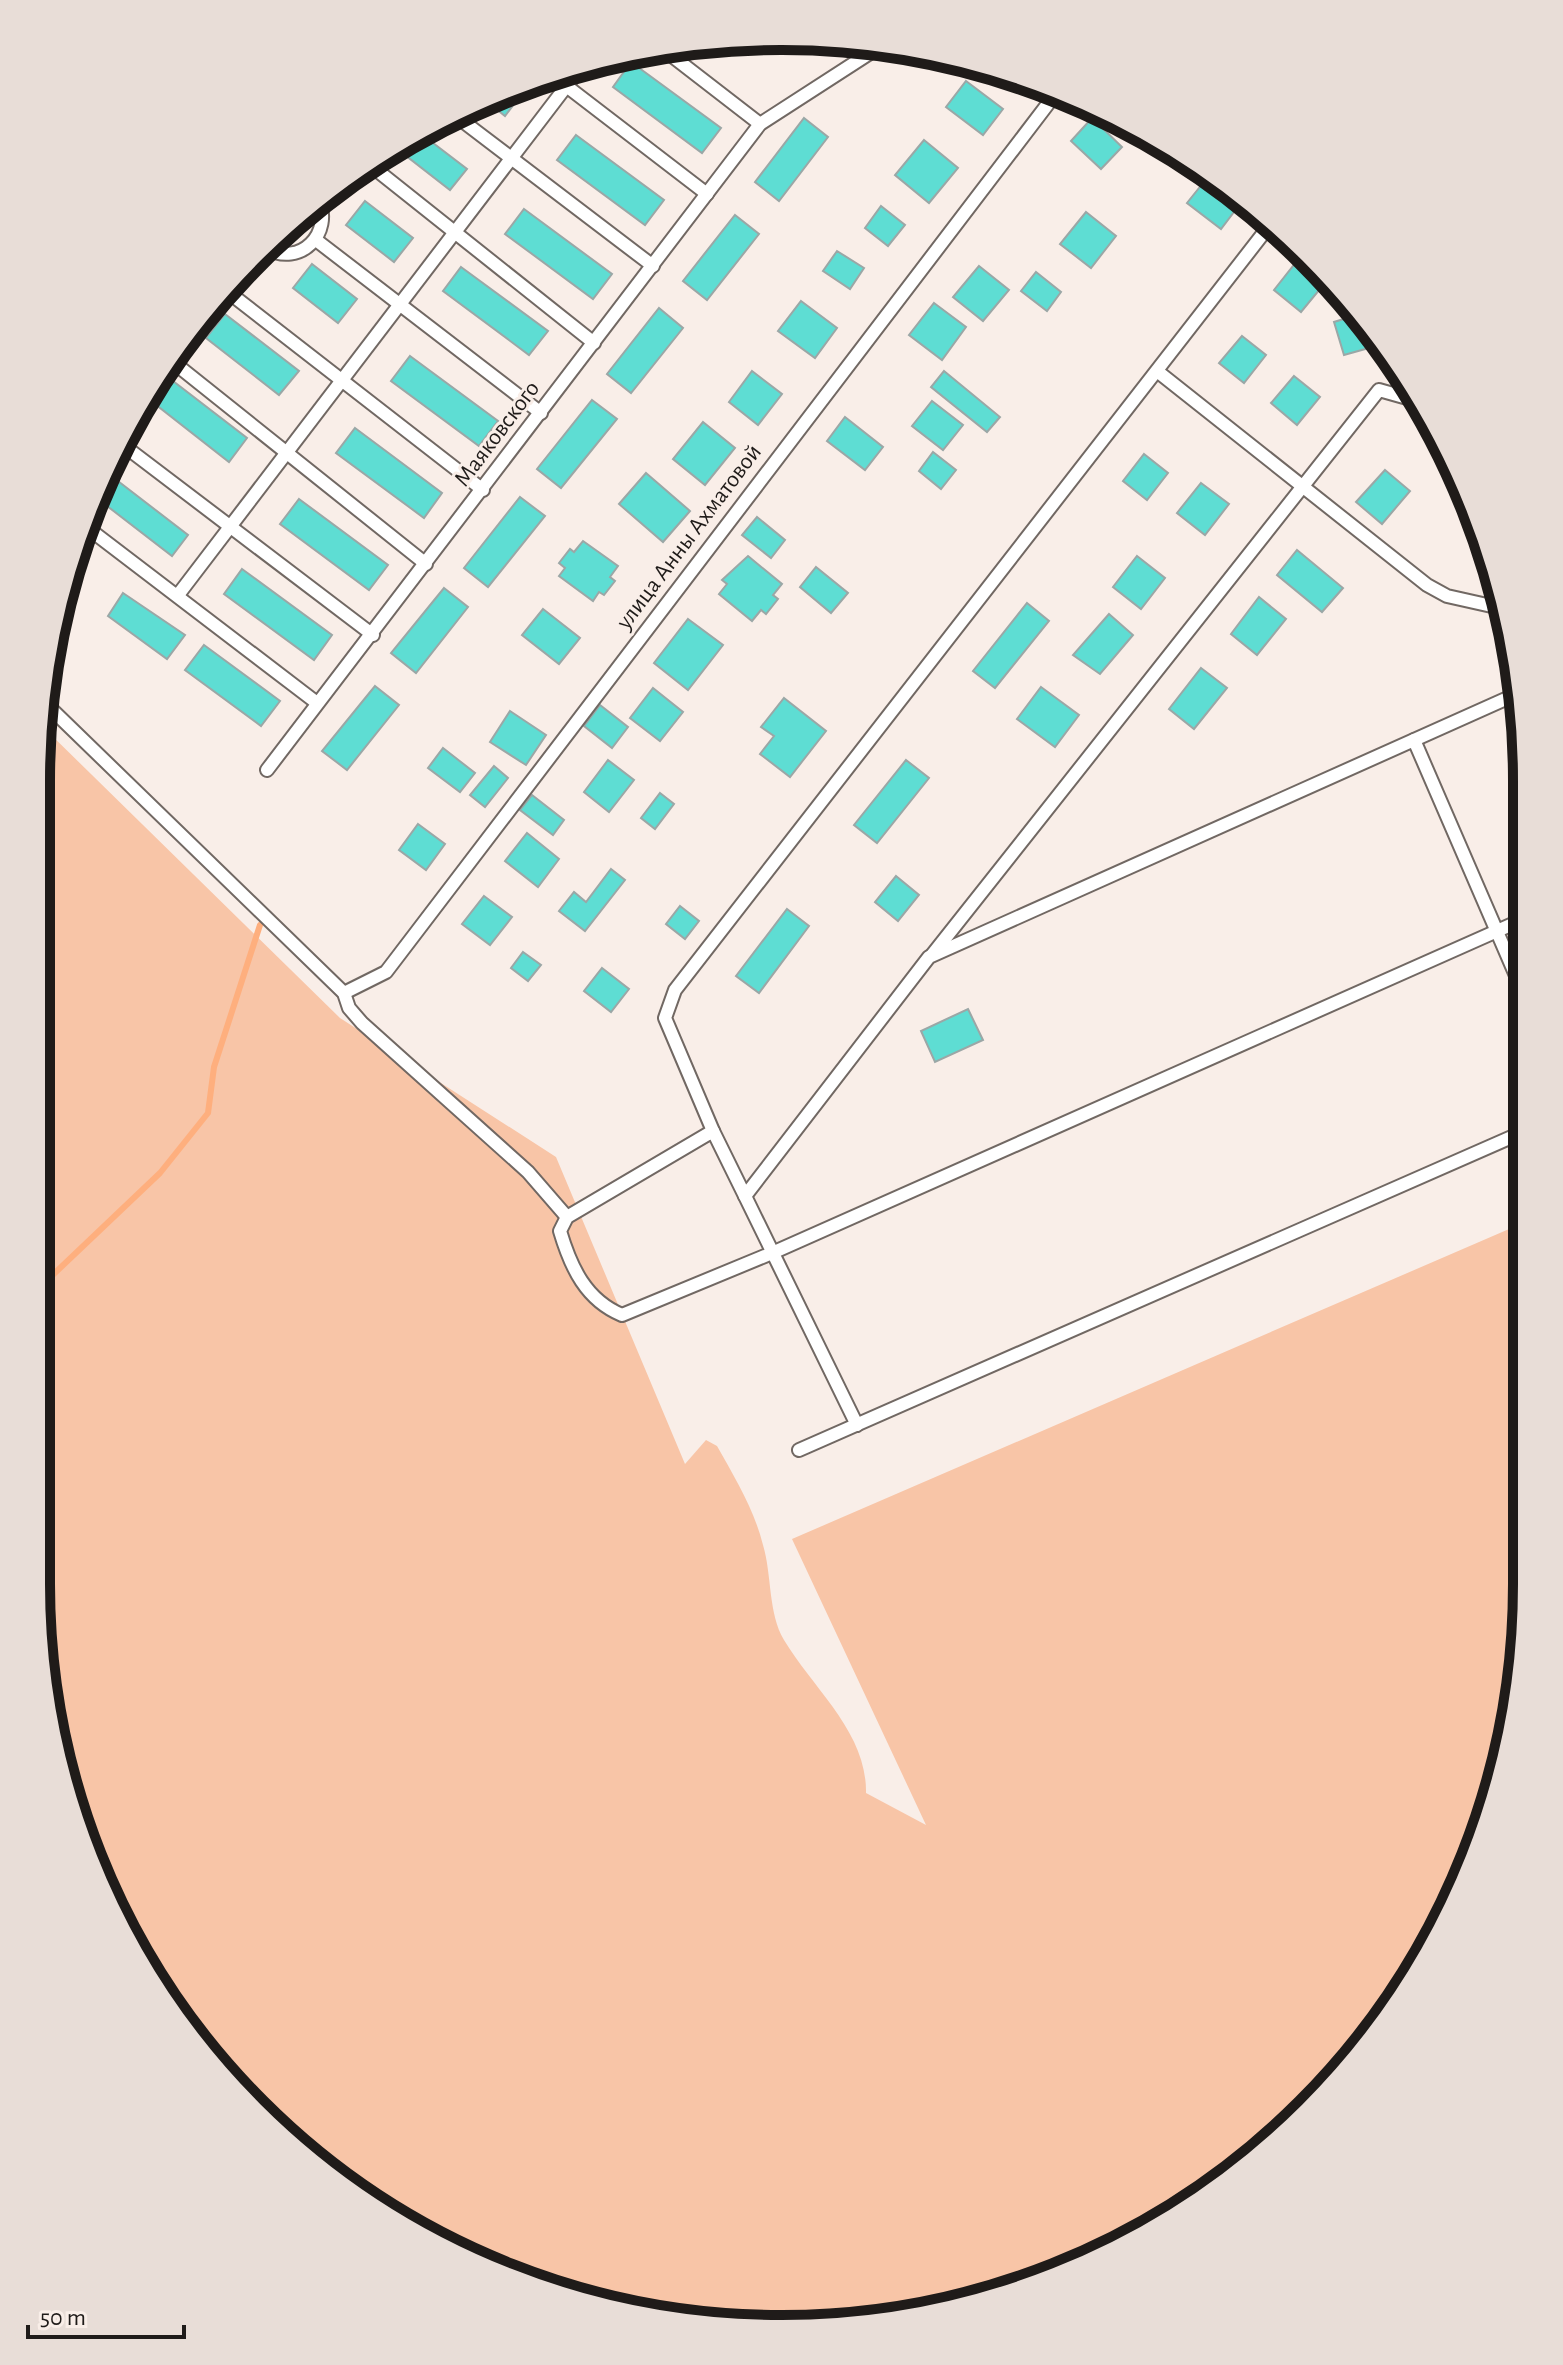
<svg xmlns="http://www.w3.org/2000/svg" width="1563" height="2365" font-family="'Alegreya Sans',sans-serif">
	<rect width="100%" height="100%" fill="#f9eee8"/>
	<path fill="#f8c5a7" d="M 42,726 L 340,1018 L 556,1157 L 685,1464 L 706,1440 L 717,1446 C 735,1478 754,1509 763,1545 C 772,1575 768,1613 784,1640 C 814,1690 867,1732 866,1793 L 926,1825 L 792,1539 L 1523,1223 L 1521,1681 L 1450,1913 L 1342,2075 L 1155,2229 L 927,2315 L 732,2327 L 497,2272 L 327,2175 L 162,1998 L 75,1823 L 36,1583 Z"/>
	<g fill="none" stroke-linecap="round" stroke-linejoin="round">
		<path stroke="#feaf7e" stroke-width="6" d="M 38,1289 L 160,1173 L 208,1113 L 214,1067 L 260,925"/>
	</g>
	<g fill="#5eddd3" stroke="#9ba7a6" stroke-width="2">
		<path d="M 631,62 L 721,128 L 702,153 L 613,87 Z"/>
		<path d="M 966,81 L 1003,109 L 983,135 L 946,107 Z"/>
		<path d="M 514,89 L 521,95 L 505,116 L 485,100 Z"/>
		<path d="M 804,118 L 828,137 L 779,201 L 755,182 Z"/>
		<path d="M 1092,118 L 1122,147 L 1101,169 L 1071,141 Z"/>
		<path d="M 420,133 L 467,169 L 450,190 L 396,148 Z"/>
		<path d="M 576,135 L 664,200 L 645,225 L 557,160 Z"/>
		<path d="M 924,140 L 958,168 L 929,203 L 895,175 Z"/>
		<path d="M 1203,183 L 1237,208 L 1221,229 L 1187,203 Z"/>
		<path d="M 365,201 L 413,238 L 394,262 L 346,225 Z"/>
		<path d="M 881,206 L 905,225 L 888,246 L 865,228 Z"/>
		<path d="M 524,209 L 612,274 L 593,299 L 505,234 Z"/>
		<path d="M 1086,212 L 1116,236 L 1091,268 L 1060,244 Z"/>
		<path d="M 735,215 L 759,234 L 707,300 L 683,281 Z"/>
		<path d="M 837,251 L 864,268 L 850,289 L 823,271 Z"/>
		<path d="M 1297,261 L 1325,283 L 1301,312 L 1274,290 Z"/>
		<path d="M 312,264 L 357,299 L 338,323 L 293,288 Z"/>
		<path d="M 979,266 L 1009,290 L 983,321 L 953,297 Z"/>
		<path d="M 461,267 L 548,331 L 529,355 L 443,291 Z"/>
		<path d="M 1036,272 L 1061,292 L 1047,311 L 1021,291 Z"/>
		<path d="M 801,301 L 837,328 L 815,358 L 778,331 Z"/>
		<path d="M 934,303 L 966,327 L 942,360 L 909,335 Z"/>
		<path d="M 659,308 L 683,328 L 631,393 L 607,374 Z"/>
		<path d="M 225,314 L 299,371 L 279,395 L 206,338 Z"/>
		<path d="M 1360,314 L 1369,324 L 1376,346 L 1344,355 L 1334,322 Z"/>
		<path d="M 1242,336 L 1266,355 L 1244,383 L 1219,363 Z"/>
		<path d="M 410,356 L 498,421 L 479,446 L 391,381 Z"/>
		<path d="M 752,371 L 782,394 L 758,425 L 729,402 Z"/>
		<path d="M 944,371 L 1000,417 L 987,432 L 931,387 Z"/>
		<path d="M 1294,376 L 1320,397 L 1297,425 L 1271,403 Z"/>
		<path d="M 173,381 L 247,438 L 229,462 L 155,404 Z"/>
		<path d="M 592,400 L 617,419 L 561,488 L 537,469 Z"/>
		<path d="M 932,401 L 963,425 L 943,450 L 912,426 Z"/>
		<path d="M 845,417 L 883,447 L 865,470 L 827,441 Z"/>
		<path d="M 703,422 L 735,448 L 705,485 L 673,459 Z"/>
		<path d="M 355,428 L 442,493 L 424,518 L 336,453 Z"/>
		<path d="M 933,452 L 956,470 L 941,489 L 919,471 Z"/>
		<path d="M 1144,454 L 1168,473 L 1147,500 L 1123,481 Z"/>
		<path d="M 1385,470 L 1410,491 L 1382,524 L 1356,502 Z"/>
		<path d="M 646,473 L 690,511 L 663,542 L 619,504 Z"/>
		<path d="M 114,478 L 188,535 L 172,556 L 98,499 Z"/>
		<path d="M 1201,483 L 1229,504 L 1205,535 L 1177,513 Z"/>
		<path d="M 520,497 L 545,516 L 488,587 L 464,568 Z"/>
		<path d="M 299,499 L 388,565 L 369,590 L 280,524 Z"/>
		<path d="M 757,517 L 785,540 L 771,558 L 742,535 Z"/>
		<path d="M 583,541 L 618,566 L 610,577 L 615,581 L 604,595 L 599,592 L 593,601 L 559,576 L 565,568 L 559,563 L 570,549 L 574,552 Z"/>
		<path d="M 1297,550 L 1343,588 L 1322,612 L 1277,575 Z"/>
		<path d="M 748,556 L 782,584 L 773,595 L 778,599 L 766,614 L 761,610 L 752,621 L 719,594 L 727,584 L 722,580 Z"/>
		<path d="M 1137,556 L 1165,578 L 1141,609 L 1113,587 Z"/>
		<path d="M 816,567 L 848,593 L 831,613 L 800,587 Z"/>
		<path d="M 242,569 L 332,635 L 314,660 L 224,594 Z"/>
		<path d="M 444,588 L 468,607 L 416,673 L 391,653 Z"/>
		<path d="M 123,593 L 185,635 L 167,659 L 108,616 Z"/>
		<path d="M 1259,597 L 1286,619 L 1257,655 L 1231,634 Z"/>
		<path d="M 1027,603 L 1049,621 L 995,688 L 973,671 Z"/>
		<path d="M 543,609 L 580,638 L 559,664 L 522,635 Z"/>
		<path d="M 1109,614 L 1133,635 L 1100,674 L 1073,655 Z"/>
		<path d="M 688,619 L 723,645 L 688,690 L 654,663 Z"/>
		<path d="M 204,645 L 280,701 L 261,726 L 185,670 Z"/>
		<path d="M 1201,668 L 1227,688 L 1194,729 L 1169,709 Z"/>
		<path d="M 375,686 L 399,705 L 347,770 L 322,751 Z"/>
		<path d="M 1041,687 L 1079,715 L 1055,747 L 1017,719 Z"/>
		<path d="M 653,688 L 683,712 L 660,741 L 630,718 Z"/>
		<path d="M 784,698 L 826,731 L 790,777 L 760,754 L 774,736 L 761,727 Z"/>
		<path d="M 600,705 L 628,727 L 612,748 L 584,726 Z"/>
		<path d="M 510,711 L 546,735 L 526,765 L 490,742 Z"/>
		<path d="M 443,748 L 475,773 L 460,792 L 428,768 Z"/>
		<path d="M 608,760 L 634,780 L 609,812 L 584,792 Z"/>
		<path d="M 906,760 L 929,778 L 877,843 L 854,825 Z"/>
		<path d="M 494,766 L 508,778 L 485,807 L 470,795 Z"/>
		<path d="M 660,793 L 674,804 L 655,829 L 641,818 Z"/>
		<path d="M 532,795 L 564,820 L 553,835 L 520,810 Z"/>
		<path d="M 418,824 L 445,844 L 426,870 L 399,850 Z"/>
		<path d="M 527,833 L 559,859 L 538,887 L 505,861 Z"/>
		<path d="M 611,869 L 625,880 L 585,931 L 559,911 L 574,892 L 586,902 Z"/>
		<path d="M 896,876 L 919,895 L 898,921 L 875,902 Z"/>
		<path d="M 484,896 L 512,917 L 490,945 L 462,924 Z"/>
		<path d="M 680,906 L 699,921 L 685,939 L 666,924 Z"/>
		<path d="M 787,909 L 809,926 L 759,993 L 736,976 Z"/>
		<path d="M 523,952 L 541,965 L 528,981 L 511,968 Z"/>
		<path d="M 602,968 L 629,989 L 611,1012 L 584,991 Z"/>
		<path d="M 968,1009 L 983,1040 L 935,1062 L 921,1031 Z"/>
	</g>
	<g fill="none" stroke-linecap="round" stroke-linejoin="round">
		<g stroke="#716863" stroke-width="16">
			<g id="lane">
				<path d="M 663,49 L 760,124"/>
				<path d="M 552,75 L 707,194"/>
				<path d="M 452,113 L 653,266"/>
				<path d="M 369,164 L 594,343"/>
				<path d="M 316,240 L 541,413"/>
				<path d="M 266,248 C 300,268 334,233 318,199"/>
				<path d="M 223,288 L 483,490"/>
				<path d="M 177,356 L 246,267"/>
				<path d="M 173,362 L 426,564"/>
				<path d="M 1157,371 L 1427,585 L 1447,596 L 1505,609"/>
				<path d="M 119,442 L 373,635"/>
				<path d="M 89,529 L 317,703"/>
				<path d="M 178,595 L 584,63"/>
				<path d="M 42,700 L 344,993 L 349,1008 L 362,1023 L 528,1172 L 567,1217"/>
				<path d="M 1414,740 L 1524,994"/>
				<path d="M 267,770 L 760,124 L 873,51"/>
				<path d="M 932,955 L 1379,390 L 1418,401"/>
				<path d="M 344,993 L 386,972 L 1057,92"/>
				<path d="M 713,1131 L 665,1018 L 675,990 L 1273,221"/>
				<path d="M 745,1196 L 713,1131 L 567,1217 L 560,1231 C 571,1268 586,1300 622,1315 L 772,1253 L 1524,919"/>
				<path d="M 857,1425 L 745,1196 L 929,957 L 1519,693"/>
				<path d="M 799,1450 L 1523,1132"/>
			</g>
		</g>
		<use href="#lane" stroke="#fff" stroke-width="12"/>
	</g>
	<g text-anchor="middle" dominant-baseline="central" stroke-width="6" stroke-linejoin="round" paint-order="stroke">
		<g font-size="24" fill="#1f1b19" stroke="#f9eee8">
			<text transform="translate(497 434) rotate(-53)">Маяковского</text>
			<text transform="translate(689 537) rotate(-53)">улица Анны Ахматовой</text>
		</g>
	</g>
	<path d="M0 0H1563V2365H0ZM781 50H782A731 731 0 0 1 1513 781V1584A731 731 0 0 1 782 2315H781A731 731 0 0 1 50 1584V781A731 731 0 0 1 781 50Z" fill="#e8ddd7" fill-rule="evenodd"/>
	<path fill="none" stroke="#1f1b19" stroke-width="10" d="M781 50H782A731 731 0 0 1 1513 781V1584A731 731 0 0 1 782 2315H781A731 731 0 0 1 50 1584V781A731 731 0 0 1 781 50Z"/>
	<path d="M28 2325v12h156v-12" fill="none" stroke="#1f1b19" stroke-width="4"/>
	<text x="40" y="2325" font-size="24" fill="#1f1b19" stroke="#f9eee8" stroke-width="6" paint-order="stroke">50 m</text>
</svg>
